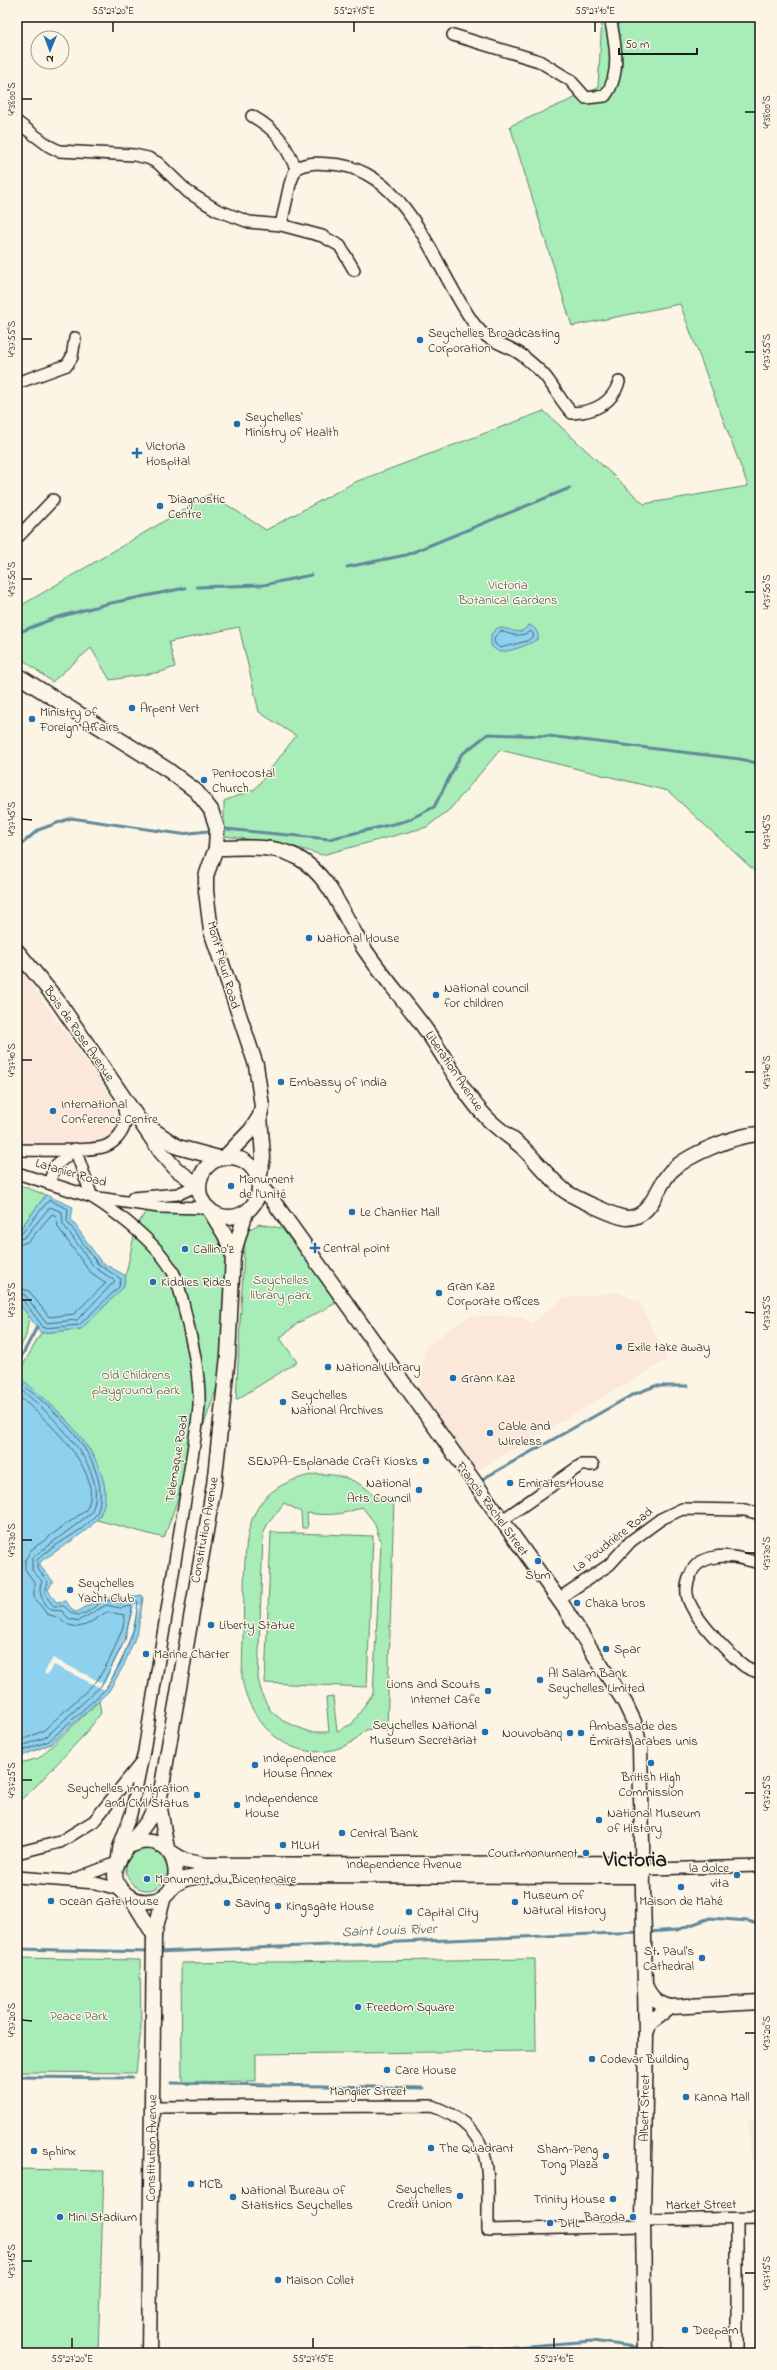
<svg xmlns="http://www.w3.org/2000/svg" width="777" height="2370" font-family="'Indie Flower',sans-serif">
	<rect width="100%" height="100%" fill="#fcf5e5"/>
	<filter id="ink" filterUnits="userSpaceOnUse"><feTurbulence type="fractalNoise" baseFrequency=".025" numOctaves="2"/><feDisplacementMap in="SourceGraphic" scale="8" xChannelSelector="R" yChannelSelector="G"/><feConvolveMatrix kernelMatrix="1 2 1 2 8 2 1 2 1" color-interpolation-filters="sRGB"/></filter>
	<g filter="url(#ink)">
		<g fill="#fbe8da">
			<path d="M 17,964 L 115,1101 L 116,1130 L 107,1143 L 17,1144 Z"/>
			<path d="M 618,1292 L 640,1302 L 667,1360 L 474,1472 L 418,1395 L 426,1346 L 469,1316 L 520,1316 L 532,1323 L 563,1298 Z"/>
			<path d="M 748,2121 L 760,2121 L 760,2159 L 750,2159 Z"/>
		</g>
		<g fill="#a8ecb8" stroke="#62846a" fill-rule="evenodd">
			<path d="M 602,17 L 760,17 L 760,876 L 668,791 L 500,750 L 450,809 L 427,827 L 322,855 L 285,844 L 224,836 L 224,801 L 255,789 L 296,736 L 259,712 L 239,627 L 169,642 L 175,667 L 161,672 L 110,680 L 91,648 L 52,682 L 17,655 L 17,608 L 210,494 L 266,530 L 355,482 L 544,411 L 644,504 L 748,486 L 680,304 L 572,326 L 510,126 L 598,88 Z"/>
			<path d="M 17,1184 L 46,1195 L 17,1233 Z"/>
			<path d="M 149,1208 L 208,1208 L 233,1255 L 228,1356 L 164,1538 L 97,1520 L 101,1513 L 94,1456 L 64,1417 L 17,1376 L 41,1333 L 81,1329 L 123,1288 L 136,1226 Z"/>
			<path d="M 259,1224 L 281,1228 L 342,1300 L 298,1323 L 280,1338 L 297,1362 L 236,1400 L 245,1232 Z"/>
			<path d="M 17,1300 L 29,1316 L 26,1336 L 17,1354 Z"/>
			<path d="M 316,1474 C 341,1474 360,1480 377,1498 L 394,1498 L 387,1731 C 382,1730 371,1728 366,1730 C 363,1732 360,1736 357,1739 C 350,1744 341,1748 332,1750 C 286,1761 248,1720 242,1678 C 243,1650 243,1621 244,1593 C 245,1532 245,1487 316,1474 ZM 284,1503 L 301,1512 L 302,1528 L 308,1528 L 307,1513 C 328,1516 343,1515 362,1507 L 374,1522 L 381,1543 L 373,1693 L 352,1724 L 337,1731 L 333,1697 L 326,1698 L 329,1732 L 310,1732 L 283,1721 L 270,1710 L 263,1697 L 258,1679 L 263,1535 L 267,1525 Z"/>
			<path d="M 271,1532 L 373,1536 L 367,1687 L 265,1683 Z"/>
			<path d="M 99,1701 L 101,1713 L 86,1733 L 35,1787 L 17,1803 L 17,1764 L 39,1758 Z"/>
			<circle cx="147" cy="1869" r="21"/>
			<path d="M 17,1958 L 140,1960 L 141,2029 L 136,2073 L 17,2072 Z"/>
			<path d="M 535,1959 L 536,2051 L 256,2054 L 256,2081 L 182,2082 L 181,1963 Z"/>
			<path d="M 17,2169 L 104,2171 L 98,2353 L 17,2351 Z"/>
		</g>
		<g fill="#8dd1ee" stroke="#60899a">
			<path d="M 528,625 C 535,626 539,633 538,639 C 526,646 512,651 499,652 L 491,646 L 491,634 L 497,628 C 508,626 520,639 528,625 Z"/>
			<path d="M 46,1195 L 73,1207 L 71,1219 L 101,1262 L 126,1276 L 123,1288 L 81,1329 L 41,1333 L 17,1300 L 17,1233 Z"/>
			<path d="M 17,1376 C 50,1400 129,1471 98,1518 C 90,1531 54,1552 40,1562 L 40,1566 L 53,1581 L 48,1590 L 56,1602 L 66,1601 L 73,1611 L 77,1612 L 102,1597 L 120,1599 L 141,1595 L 143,1598 L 138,1630 L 133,1643 L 124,1665 L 109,1691 L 51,1744 L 17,1758 Z"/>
		</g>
		<path fill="#fcf5e5" d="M 135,1604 L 140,1605 L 125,1651 L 106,1689 L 105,1690 L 54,1665 L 47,1675 L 44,1673 L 53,1658 L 104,1684 L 121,1649 Z"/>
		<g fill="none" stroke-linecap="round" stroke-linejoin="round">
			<g stroke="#496470" stroke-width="1">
				<path d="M 501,631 C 512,635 519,638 531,631 L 534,636 L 527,641 L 500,648 L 495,644 L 494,638 Z"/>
				<path d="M 17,1235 L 22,1233 L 49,1200 L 68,1209 L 67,1221 L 98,1264 L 121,1279 L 119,1287 L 79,1325 L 44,1328 L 22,1299 L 17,1298"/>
				<path d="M 17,1240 L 25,1237 L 50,1207 L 62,1212 L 63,1224 L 94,1267 L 115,1281 L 77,1320 L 46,1323 L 25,1295 L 17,1293"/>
				<path d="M 17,1246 L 29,1241 L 52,1214 L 56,1216 L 58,1227 L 89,1271 L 106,1283 L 74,1314 L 49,1317 L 29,1291 L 17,1287"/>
				<path d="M 17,1381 C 50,1405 99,1449 100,1493 C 100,1501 100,1509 95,1516 C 81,1534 52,1544 37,1560 L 37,1568 L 48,1582 C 42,1591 46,1598 54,1606 L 64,1606 C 80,1624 87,1611 104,1600 L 120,1603 L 136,1600 L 138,1602 L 134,1629 L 129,1642 L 120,1664 L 106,1689 L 49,1741 L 17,1753"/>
				<path d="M 17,1387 C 47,1409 115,1472 90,1514 L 32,1558 L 32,1570 L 42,1581 C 37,1592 42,1601 51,1610 L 62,1611 L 68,1618 L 78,1621 L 106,1605 L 120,1608 L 131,1606 L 132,1608 L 125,1640 L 102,1685 L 46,1737 L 17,1748"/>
				<path d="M 17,1395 C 42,1415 108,1473 86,1510 L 31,1550 L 25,1560 L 25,1569 L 34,1582 L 34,1597 L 47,1614 L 59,1618 L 69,1625 L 78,1627 L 86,1625 L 107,1612 L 125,1615 L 123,1627 L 110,1659 L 97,1681 L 43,1731 L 17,1742"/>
			</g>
			<g stroke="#60899a" stroke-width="3">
				<path d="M 347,567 L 406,555 L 570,488"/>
				<path d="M 197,587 L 263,585 L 311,575"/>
				<path d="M 17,633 L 55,618 L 106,604 L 185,588"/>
				<path d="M 226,829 L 329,839 L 406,821 L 434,807 L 461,755 L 488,734 L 548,736 L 740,759 L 760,764"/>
				<path d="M 17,848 L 38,830 L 71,818 L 181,834 L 208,831"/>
				<path d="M 17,1365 L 37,1327"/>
				<path d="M 479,1481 L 632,1395 L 655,1386 L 688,1386"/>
				<path d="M 648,1932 L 677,1930 L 710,1918 L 748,1921 L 760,1925"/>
				<path d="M 17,1949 L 149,1952"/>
				<path d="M 157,1952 L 641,1932"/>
				<path d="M 17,2077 L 132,2078"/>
				<path d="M 171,2083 L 423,2088"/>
				<path d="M 655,2349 L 688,2353"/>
				<path d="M 310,2352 L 490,2349 L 592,2341 L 635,2347"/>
				<path d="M 282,2353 L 293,2353"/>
			</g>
			<g stroke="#1c1c1c" stroke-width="14">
				<g id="minor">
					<path d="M 453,35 L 539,61 L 570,80 L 586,98 L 605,96 C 622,74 615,42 610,17"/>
					<path d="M 252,116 C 278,131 283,141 296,168"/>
					<path d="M 17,122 L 49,146 L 59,151 L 134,155 L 148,158 L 158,163 L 188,192 L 217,210 L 249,222 L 281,225 L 322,236 L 340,246 L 354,270"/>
					<path d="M 281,225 L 290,184 L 296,168 C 308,162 318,163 331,164 C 409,168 436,273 475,325 C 489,344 508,344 523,356 C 530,362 539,369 545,376 C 555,388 561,402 572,413 C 594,412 612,404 619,382"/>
					<path d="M 17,383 L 67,365 L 72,357 L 75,338"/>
					<path d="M 17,538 L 53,500"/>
					<path d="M 17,1150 C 40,1150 83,1152 103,1147 C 114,1144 125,1132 125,1120 C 126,1113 122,1103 121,1096"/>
					<path d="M 17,1173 L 92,1197 L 159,1207 L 208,1208"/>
					<path d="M 49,1183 L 55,1166 L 75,1149 L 92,1197"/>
					<path d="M 92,1197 C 119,1214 161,1246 175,1276 C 180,1288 183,1303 186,1316 C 193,1346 200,1375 199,1406 C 198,1421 195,1436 193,1451 L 144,1751 L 131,1814 L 119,1846 L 117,1861"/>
					<path d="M 133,1198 L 178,1194 L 198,1185"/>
					<path d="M 501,1521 L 581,1465 L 593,1465"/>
					<path d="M 760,1563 C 746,1560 729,1554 715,1557 C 705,1559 694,1564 691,1574 C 688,1580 686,1587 687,1594 C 690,1615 727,1652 743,1665 C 748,1669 755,1671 760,1673"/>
					<path d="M 558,1599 L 609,1565 L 631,1541 L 661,1519 L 682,1509 L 745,1510 L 760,1514"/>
					<path d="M 17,1853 L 60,1842 L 94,1821 L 140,1764"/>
					<path d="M 651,1869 L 760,1866"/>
					<path d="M 17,1877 L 96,1883 L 121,1890"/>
					<path d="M 75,1879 L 117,1863"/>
					<path d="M 153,2107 L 432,2106 C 498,2130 487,2171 488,2230 L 643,2226"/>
					<path d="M 737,2219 L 737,2353"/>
					<path d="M 643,2220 L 760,2218"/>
				</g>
			</g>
			<g stroke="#1c1c1c" stroke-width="17">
				<g id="major">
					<path d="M 17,675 L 168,770 L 196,791 L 211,810 L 217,828 L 216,848 L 206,876 L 206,891 L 211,931 L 256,1065 L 262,1106 L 260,1116 L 263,1157 L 259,1180"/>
					<path d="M 216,848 C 243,848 273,844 297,857 C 332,877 342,915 363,947 C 382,976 406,1002 426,1030 C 446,1058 462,1092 486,1117 C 497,1129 511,1137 523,1148 C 537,1162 550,1179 565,1191 C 573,1197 618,1218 627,1218 C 652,1218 657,1185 671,1171 C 689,1154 735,1135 760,1134"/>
					<path d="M 17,951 L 57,1000 L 161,1152 L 176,1169 L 198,1185"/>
					<path d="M 149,1127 L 178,1147 L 219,1158"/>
					<circle cx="229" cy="1187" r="30"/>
					<path d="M 225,1157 L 251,1130 L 260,1116"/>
					<path d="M 260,1186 L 271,1198 L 564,1607 L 625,1703 L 634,1722 L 640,1747 L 646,2035 L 643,2220 L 645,2353"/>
					<path d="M 209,1209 L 225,1235 L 233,1255"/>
					<path d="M 126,1848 C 178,1819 194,1898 150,1901 C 143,1902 136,1901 130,1897 C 98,1877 125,1850 140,1831 C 147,1823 153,1813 159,1803"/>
					<path d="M 167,1849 L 159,1803 L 214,1485 L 228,1356 L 233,1255 L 246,1212"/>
					<path d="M 169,1851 L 185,1861 L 206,1865 L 643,1863"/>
					<path d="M 174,1885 L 185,1879 L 207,1875 L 643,1876"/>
					<path d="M 132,1899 L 154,1935"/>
					<path d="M 645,1985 C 651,1998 656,2003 670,2007 L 760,2002"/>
					<path d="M 646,2033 L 650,2022 L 670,2007"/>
					<path d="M 149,2353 L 154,1935 L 164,1896"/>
				</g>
			</g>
			<use href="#minor" stroke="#fcf5e5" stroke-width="11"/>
			<use href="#major" stroke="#fcf5e5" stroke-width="14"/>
		</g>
	</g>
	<path fill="none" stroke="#1c1c1c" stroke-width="1.5" d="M 113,32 L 113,22M 354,32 L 354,22M 595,32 L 595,22M 22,99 L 32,99M 745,112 L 755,112M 22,339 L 32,339M 745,352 L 755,352M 22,579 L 32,579M 745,592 L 755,592M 22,819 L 32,820M 745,832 L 755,832M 22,1060 L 32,1060M 745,1072 L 755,1072M 22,1300 L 32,1300M 745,1312 L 755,1313M 22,1540 L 32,1540M 745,1553 L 755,1553M 22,1780 L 32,1780M 745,1793 L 755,1793M 22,2020 L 32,2021M 745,2033 L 755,2033M 22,2261 L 32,2261M 745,2273 L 755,2273M 72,2348 L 72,2338M 313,2348 L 313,2338M 554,2348 L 554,2338"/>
	<g fill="#1f6fb2" stroke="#fcf5e5" stroke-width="1.5">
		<circle cx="420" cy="340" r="4"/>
		<circle cx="237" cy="424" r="4"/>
		<path d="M135 447h4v4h4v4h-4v4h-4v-4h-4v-4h4z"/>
		<circle cx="160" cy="506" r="4"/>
		<circle cx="132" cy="708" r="4"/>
		<circle cx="32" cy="719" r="4"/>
		<circle cx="204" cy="780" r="4"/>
		<circle cx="309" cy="938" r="4"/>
		<circle cx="436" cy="995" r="4"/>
		<circle cx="281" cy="1082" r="4"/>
		<circle cx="53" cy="1111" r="4"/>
		<circle cx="231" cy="1186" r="4"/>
		<circle cx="352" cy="1212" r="4"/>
		<path d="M313 1242h4v4h4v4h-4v4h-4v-4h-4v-4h4z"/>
		<circle cx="185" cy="1249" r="4"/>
		<circle cx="153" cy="1282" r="4"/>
		<circle cx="439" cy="1293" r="4"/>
		<circle cx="619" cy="1347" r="4"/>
		<circle cx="328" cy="1367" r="4"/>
		<circle cx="453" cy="1378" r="4"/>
		<circle cx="283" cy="1402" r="4"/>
		<circle cx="490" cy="1433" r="4"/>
		<circle cx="426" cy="1461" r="4"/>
		<circle cx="510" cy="1483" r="4"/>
		<circle cx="419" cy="1490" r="4"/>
		<circle cx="538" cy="1561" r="4"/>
		<circle cx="70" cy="1590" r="4"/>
		<circle cx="577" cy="1603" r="4"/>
		<circle cx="211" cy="1625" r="4"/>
		<circle cx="606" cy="1649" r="4"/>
		<circle cx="146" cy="1654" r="4"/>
		<circle cx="540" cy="1680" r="4"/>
		<circle cx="488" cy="1691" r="4"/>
		<circle cx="485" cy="1732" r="4"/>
		<circle cx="570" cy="1733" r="4"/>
		<circle cx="581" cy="1733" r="4"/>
		<circle cx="651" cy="1763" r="4"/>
		<circle cx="255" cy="1765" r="4"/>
		<circle cx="197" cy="1795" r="4"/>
		<circle cx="237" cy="1805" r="4"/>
		<circle cx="599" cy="1820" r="4"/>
		<circle cx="342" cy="1833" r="4"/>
		<circle cx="283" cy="1845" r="4"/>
		<circle cx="586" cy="1853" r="4"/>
		<circle cx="737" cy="1875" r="4"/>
		<circle cx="147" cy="1879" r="4"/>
		<circle cx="681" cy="1887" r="4"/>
		<circle cx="51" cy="1901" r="4"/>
		<circle cx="515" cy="1902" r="4"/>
		<circle cx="227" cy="1903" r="4"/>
		<circle cx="278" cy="1906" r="4"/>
		<circle cx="409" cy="1912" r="4"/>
		<circle cx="702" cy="1958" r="4"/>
		<circle cx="358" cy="2007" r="4"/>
		<circle cx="592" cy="2059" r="4"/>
		<circle cx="387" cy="2070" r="4"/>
		<circle cx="686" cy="2097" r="4"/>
		<circle cx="431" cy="2148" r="4"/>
		<circle cx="34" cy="2151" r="4"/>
		<circle cx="606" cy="2156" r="4"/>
		<circle cx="191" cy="2184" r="4"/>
		<circle cx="460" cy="2196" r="4"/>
		<circle cx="233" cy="2197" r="4"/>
		<circle cx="613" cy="2199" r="4"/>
		<circle cx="60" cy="2217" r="4"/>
		<circle cx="633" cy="2217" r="4"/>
		<circle cx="550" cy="2223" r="4"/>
		<circle cx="278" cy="2280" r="4"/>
		<circle cx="685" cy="2330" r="4"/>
	</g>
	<g text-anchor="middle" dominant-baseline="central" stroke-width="3" stroke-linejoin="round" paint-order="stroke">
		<g font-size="13" fill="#1c1c1c" stroke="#fcf5e5" text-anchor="start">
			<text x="428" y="333">Seychelles Broadcasting<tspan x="428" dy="15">Corporation</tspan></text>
			<text x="245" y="417">Seychelles'<tspan x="245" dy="15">Ministry of Health</tspan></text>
			<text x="146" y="446">Victoria<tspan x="146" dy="15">Hospital</tspan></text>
			<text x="168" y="499">Diagnostic<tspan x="168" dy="15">Centre</tspan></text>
			<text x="140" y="708">Arpent Vert</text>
			<text x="40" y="712">Ministry of<tspan x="40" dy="15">Foreign Affairs</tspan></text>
			<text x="212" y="773">Pentocostal<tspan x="212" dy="15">Church</tspan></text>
			<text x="317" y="938">National House</text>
			<text x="444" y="988">National council<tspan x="444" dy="15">for children</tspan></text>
			<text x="289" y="1082">Embassy of India</text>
			<text x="61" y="1104">International<tspan x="61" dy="15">Conference Centre</tspan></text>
			<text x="239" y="1179">Monument<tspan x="239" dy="15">de l'Unité</tspan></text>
			<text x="360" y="1212">Le Chantier Mall</text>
			<text x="323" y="1248">Central point</text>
			<text x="193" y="1249">Callino'z</text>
			<text x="161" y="1282">Kiddies Rides</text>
			<text x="447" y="1286">Gran Kaz<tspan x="447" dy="15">Corporate Offices</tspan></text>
			<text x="627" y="1347">Exile take away</text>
			<text x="336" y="1367">National Library</text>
			<text x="461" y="1378">Grann Kaz</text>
			<text x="291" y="1395">Seychelles<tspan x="291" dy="15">National Archives</tspan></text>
			<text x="498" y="1426">Cable and<tspan x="498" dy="15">Wireless</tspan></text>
			<text x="418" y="1461" text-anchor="end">SENPA-Esplanade Craft Kiosks</text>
			<text x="411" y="1483" text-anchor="end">National<tspan x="411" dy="15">Arts Council</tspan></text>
			<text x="518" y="1483">Emirates House</text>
			<text x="538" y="1575" text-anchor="middle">Sbm</text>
			<text x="78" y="1583">Seychelles<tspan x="78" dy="15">Yacht Club</tspan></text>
			<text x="585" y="1603">Chaka bros</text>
			<text x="219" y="1625">Liberty Statue</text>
			<text x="614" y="1649">Spar</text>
			<text x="154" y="1654">Marine Charter</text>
			<text x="548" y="1673">Al Salam Bank<tspan x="548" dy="15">Seychelles Limited</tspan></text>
			<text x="480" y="1684" text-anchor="end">Lions and Scouts<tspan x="480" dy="15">Internet Cafe</tspan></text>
			<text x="477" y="1725" text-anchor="end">Seychelles National<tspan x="477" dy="15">Museum Secretariat</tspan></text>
			<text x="589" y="1726">Ambassade des<tspan x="589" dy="15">Émirats arabes unis</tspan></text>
			<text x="562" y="1733" text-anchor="end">Nouvobanq</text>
			<text x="263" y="1758">Independence<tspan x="263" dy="15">House Annex</tspan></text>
			<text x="651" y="1777" text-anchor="middle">British High<tspan x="651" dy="15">Commission</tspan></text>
			<text x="189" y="1788" text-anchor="end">Seychelles Immigration<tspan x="189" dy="15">and Civil Status</tspan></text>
			<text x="245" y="1798">Independence<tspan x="245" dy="15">House</tspan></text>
			<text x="607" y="1813">National Museum<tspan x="607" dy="15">of History</tspan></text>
			<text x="350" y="1833">Central Bank</text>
			<text x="291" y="1845">MLUH</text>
			<text x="578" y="1853" text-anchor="end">Court monument</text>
			<text x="729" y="1868" text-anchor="end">la dolce<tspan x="729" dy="15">vita</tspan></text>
			<text x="155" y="1879">Monument du Bicentenaire</text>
			<text x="523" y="1895">Museum of<tspan x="523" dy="15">Natural History</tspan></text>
			<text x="59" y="1901">Ocean Gate House</text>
			<text x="681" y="1901" text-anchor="middle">Maison de Mahé</text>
			<text x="235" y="1903">Saving</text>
			<text x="286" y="1906">Kingsgate House</text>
			<text x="417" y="1912">Capital City</text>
			<text x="694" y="1951" text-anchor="end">St. Paul's<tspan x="694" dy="15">Cathedral</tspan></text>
			<text x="366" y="2007">Freedom Square</text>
			<text x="600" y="2059">Codevar Building</text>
			<text x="395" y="2070">Care House</text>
			<text x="694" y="2097">Kanna Mall</text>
			<text x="439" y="2148">The Quadrant</text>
			<text x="598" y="2149" text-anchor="end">Sham-Peng<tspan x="598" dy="15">Tong Plaza</tspan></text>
			<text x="42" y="2151">sphinx</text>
			<text x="199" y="2184">MCB</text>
			<text x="452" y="2189" text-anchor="end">Seychelles<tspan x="452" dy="15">Credit Union</tspan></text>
			<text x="241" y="2190">National Bureau of<tspan x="241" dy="15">Statistics Seychelles</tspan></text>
			<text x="605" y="2199" text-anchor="end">Trinity House</text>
			<text x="68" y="2217">Mini Stadium</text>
			<text x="625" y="2217" text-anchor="end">Baroda</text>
			<text x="558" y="2223">DHL</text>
			<text x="286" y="2280">Maison Collet</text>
			<text x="693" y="2330">Deepam</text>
		</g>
		<g font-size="13" fill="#465a4b" stroke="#fcf5e5">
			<text x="508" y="585">Victoria<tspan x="508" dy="15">Botanical Gardens</tspan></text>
			<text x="281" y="1280">Seychelles<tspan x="281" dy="15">library park</tspan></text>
			<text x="136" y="1375">Old Childrens<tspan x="136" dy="15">playground park</tspan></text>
			<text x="79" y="2016">Peace Park</text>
		</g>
		<g font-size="13" fill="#1c1c1c" stroke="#fcf5e5">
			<text transform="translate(223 965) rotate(74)">Mont Fleuri Road</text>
			<text transform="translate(79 1034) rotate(55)">Bois de Rose Avenue</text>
			<text transform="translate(454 1071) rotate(56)">Liberation Avenue</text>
			<text transform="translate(71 1173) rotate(16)">Latanier Road</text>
			<text transform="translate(177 1459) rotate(-81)">Telemaque Road</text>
			<text transform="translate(492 1509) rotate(54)">Francis Rachel Street</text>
			<text transform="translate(205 1530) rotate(-80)">Constitution Avenue</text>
			<text transform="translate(613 1540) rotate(-38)">La Poudrière Road</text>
			<text x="404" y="1864">Independence Avenue</text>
			<text x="368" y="2091">Manglier Street</text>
			<text transform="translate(645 2108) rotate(-89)">Albert Street</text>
			<text transform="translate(152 2148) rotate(-89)">Constitution Avenue</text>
			<text transform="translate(701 2205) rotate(-1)">Market Street</text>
		</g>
		<g font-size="14" font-style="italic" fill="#445b66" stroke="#fcf5e5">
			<text transform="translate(389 1931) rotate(-2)">Saint Louis River</text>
		</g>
		<g font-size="21" font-weight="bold" fill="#1c1c1c" stroke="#fcf5e5">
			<text x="635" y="1861">Victoria</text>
		</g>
	</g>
	<rect width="777" height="2370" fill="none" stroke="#fcf5e5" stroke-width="44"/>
	<g transform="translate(50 50) rotate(181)"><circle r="19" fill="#fcf5e5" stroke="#a29e95"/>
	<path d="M0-3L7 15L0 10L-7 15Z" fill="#1f6fb2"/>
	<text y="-6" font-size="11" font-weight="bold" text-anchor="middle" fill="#1c1c1c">N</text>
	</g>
	<path d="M619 48v6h78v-6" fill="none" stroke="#1c1c1c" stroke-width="2"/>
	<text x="625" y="48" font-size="12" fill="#1c1c1c" stroke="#fcf5e5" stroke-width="3" paint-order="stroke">50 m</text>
	<rect x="22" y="22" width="733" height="2326" fill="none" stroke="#1c1c1c" stroke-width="1.5"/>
	<g font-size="10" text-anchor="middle" fill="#1c1c1c">
		<text x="113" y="14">55°27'20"E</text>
		<text x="354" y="14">55°27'15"E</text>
		<text x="595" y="14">55°27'10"E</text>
		<text transform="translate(11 99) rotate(-90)" y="4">4°38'00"S</text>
		<text transform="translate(766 112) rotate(-90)" y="4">4°38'00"S</text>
		<text transform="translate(11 339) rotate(-90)" y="4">4°37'55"S</text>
		<text transform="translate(766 352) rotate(-90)" y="4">4°37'55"S</text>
		<text transform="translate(11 579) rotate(-90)" y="4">4°37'50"S</text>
		<text transform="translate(766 592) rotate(-90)" y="4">4°37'50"S</text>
		<text transform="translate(11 819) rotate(-90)" y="4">4°37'45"S</text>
		<text transform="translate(766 832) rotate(-90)" y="4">4°37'45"S</text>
		<text transform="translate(11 1060) rotate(-90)" y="4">4°37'40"S</text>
		<text transform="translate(766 1072) rotate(-90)" y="4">4°37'40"S</text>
		<text transform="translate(11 1300) rotate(-90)" y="4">4°37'35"S</text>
		<text transform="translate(766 1313) rotate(-90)" y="4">4°37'35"S</text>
		<text transform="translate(11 1540) rotate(-90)" y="4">4°37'30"S</text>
		<text transform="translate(766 1553) rotate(-90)" y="4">4°37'30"S</text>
		<text transform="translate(11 1780) rotate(-90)" y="4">4°37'25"S</text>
		<text transform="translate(766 1793) rotate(-90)" y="4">4°37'25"S</text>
		<text transform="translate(11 2020) rotate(-90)" y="4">4°37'20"S</text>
		<text transform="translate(766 2033) rotate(-90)" y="4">4°37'20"S</text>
		<text transform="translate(11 2261) rotate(-90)" y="4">4°37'15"S</text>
		<text transform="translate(766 2273) rotate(-90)" y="4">4°37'15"S</text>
		<text x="72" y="2362">55°27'20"E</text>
		<text x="313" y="2362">55°27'15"E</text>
		<text x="554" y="2362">55°27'10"E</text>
	</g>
</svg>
